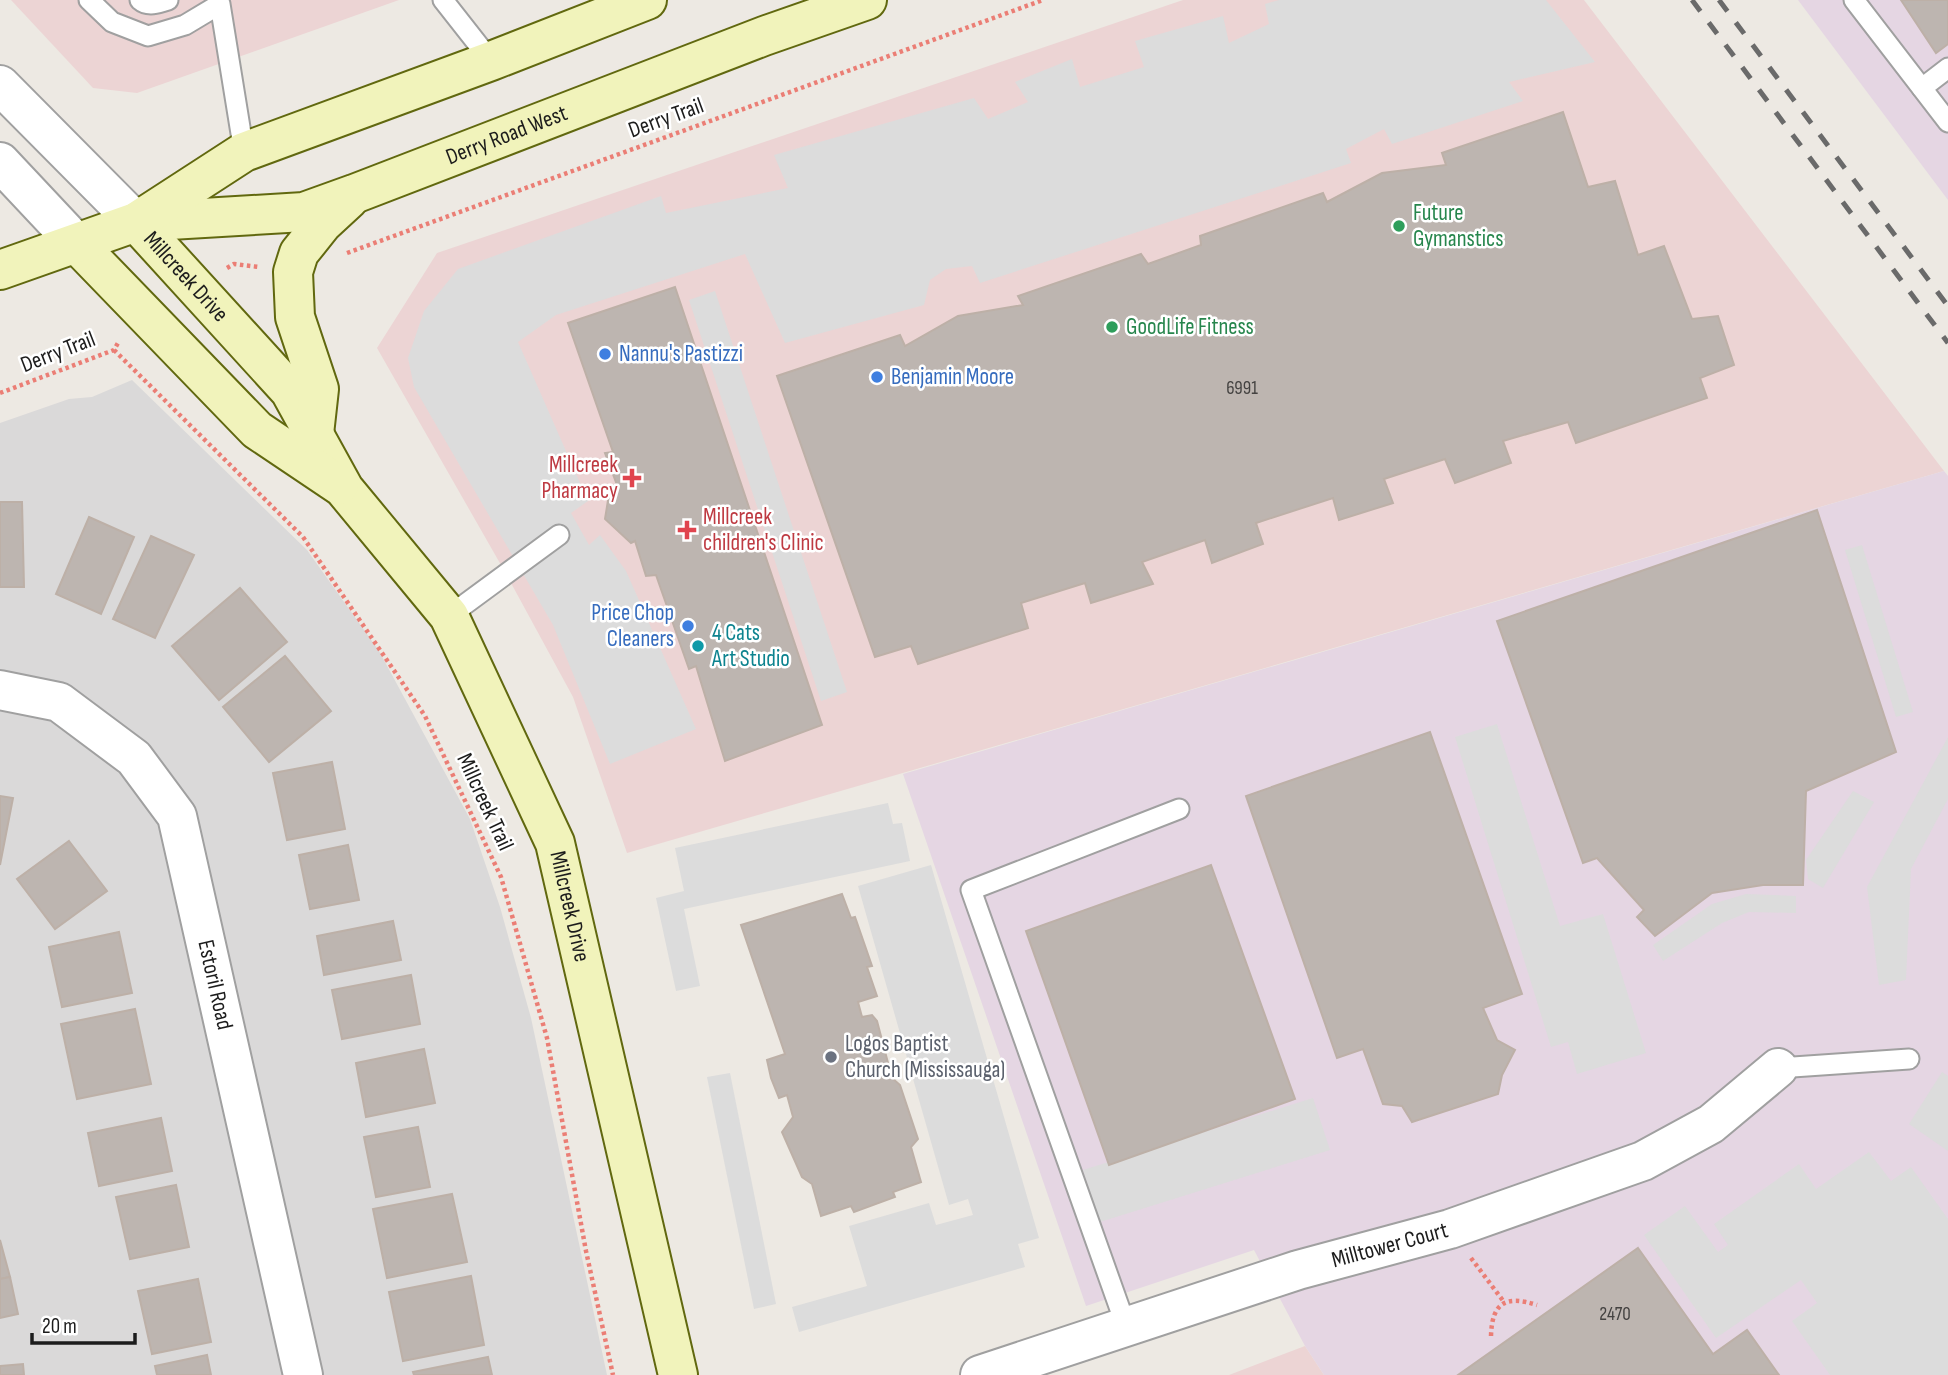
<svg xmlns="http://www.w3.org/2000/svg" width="1948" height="1375" font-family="'Sofia Sans Condensed',sans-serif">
	<rect width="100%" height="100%" fill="#ede9e3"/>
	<path fill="#dad9d9" d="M 132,380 L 307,550 L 379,651 L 470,819 L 500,907 L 531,1018 L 607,1375 L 0,1375 L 0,423 L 69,399 L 92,397 Z"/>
	<g fill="#ecd4d4">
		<path d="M 11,0 L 399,0 L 137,93 L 93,88 Z"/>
		<path d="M 1183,0 L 1584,0 L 1944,471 L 627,853 L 573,697 L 505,572 L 377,348 L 437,253 Z"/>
		<path d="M 1305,1346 L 1324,1375 L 1229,1375 Z"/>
	</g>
	<g fill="#e5d6e3">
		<path d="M 1798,0 L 1948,0 L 1948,200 Z"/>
		<path d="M 1944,471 L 1948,476 L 1948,1375 L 1324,1375 L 1305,1346 L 1254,1250 L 1086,1306 L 903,774 Z"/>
	</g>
	<g fill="#dcdcdc">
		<path d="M 1279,0 L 1546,0 L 1595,62 L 1509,82 L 1523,101 L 1392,144 L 1384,129 L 1346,149 L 1351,163 L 980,283 L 972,266 L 946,269 L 930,280 L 924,305 L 785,343 L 745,254 L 556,315 L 518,342 L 588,501 L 571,513 L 589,545 L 600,535 L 626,571 L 696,729 L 610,764 L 553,625 L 414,387 L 408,358 L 424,311 L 458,269 L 661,196 L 666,213 L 788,188 L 774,155 L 974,98 L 988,119 L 1028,102 L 1015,82 L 1072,59 L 1080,87 L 1144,67 L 1135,41 L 1223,16 L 1229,43 L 1269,24 L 1265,4 Z"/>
		<path d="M 715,291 L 847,692 L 821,701 L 689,300 Z"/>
		<path d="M 1862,545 L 1913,712 L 1896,717 L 1845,550 Z"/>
		<path d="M 1497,724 L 1560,926 L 1603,914 L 1646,1053 L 1577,1074 L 1568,1042 L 1551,1047 L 1455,737 Z"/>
		<path d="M 1948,737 L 1948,799 L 1911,869 L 1906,980 L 1879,985 L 1867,887 Z"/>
		<path d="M 1853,791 L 1874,802 L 1823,888 L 1808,879 L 1806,860 Z"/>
		<path d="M 888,803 L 893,824 L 902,823 L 910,861 L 684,909 L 700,986 L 676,991 L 656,898 L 684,891 L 675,848 Z"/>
		<path d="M 931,865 L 1039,1238 L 1018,1244 L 1025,1267 L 799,1332 L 792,1307 L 867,1286 L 849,1226 L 929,1203 L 936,1225 L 973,1215 L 968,1199 L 949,1205 L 858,886 Z"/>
		<path d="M 1746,894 L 1796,896 L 1796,913 L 1749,912 L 1722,923 L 1663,961 L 1653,945 L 1712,904 Z"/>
		<path d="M 1942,1072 L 1948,1076 L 1948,1151 L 1909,1124 Z"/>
		<path d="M 730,1073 L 776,1304 L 754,1309 L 707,1077 Z"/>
		<path d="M 1313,1098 L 1330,1150 L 1100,1222 L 1083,1170 Z"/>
		<path d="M 1869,1152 L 1891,1181 L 1911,1167 L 1948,1219 L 1948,1375 L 1830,1375 L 1792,1321 L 1817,1303 L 1801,1280 L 1716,1338 L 1644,1235 L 1685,1206 L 1718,1252 L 1728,1245 L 1714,1224 L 1799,1164 L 1816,1189 Z"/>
	</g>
	<g fill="#bdb5b0" stroke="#bdb0a7" stroke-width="2">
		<path d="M 1901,0 L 1948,0 L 1948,44 L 1936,53 Z"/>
		<path d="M 1563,112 L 1588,187 L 1615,181 L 1638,255 L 1664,246 L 1692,319 L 1718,316 L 1734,365 L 1700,378 L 1707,398 L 1576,443 L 1568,422 L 1503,441 L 1511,463 L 1455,483 L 1445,459 L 1384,479 L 1393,503 L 1339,520 L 1333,498 L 1256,523 L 1263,544 L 1212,563 L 1205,540 L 1142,562 L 1153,584 L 1091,603 L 1085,583 L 1021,603 L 1028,628 L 918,664 L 911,646 L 875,657 L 777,376 L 900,335 L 905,346 L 958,316 L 1023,305 L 1018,296 L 1141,254 L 1148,264 L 1201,245 L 1200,236 L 1323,193 L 1327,202 L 1382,173 L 1446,165 L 1442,153 Z"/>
		<path d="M 675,287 L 822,725 L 725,761 L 696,666 L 689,669 L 656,575 L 646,576 L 635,541 L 631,543 L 605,519 L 610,488 L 617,485 L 605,453 L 613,452 L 568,323 Z"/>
		<path d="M 0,502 L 22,502 L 24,587 L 0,587 Z"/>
		<path d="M 1817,510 L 1896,752 L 1806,791 L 1803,885 L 1763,885 L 1712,893 L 1655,936 L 1637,917 L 1644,910 L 1597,858 L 1583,863 L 1497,621 Z"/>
		<path d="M 89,517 L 134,537 L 101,614 L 56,594 Z"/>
		<path d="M 151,536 L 194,555 L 155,638 L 113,619 Z"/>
		<path d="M 240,588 L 287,642 L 219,700 L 172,646 Z"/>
		<path d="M 285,656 L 331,711 L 269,762 L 223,707 Z"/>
		<path d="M 1430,732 L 1522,994 L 1483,1008 L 1497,1040 L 1515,1050 L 1502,1075 L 1498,1094 L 1412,1122 L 1402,1106 L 1383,1104 L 1363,1049 L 1337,1058 L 1246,796 Z"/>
		<path d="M 332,762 L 345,829 L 287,840 L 273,773 Z"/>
		<path d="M 0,796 L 13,798 L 0,865 Z"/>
		<path d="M 69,841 L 107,891 L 55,929 L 17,879 Z"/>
		<path d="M 348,845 L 359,900 L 310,909 L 299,855 Z"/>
		<path d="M 1211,865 L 1295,1099 L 1109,1165 L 1026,931 Z"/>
		<path d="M 842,894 L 851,918 L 855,917 L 872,966 L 867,967 L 877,996 L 858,1002 L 862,1017 L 872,1015 L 877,1021 L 892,1078 L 900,1085 L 918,1139 L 911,1147 L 921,1182 L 893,1192 L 895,1197 L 854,1212 L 851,1206 L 821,1216 L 812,1184 L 802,1177 L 782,1132 L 793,1117 L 787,1095 L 779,1098 L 771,1078 L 767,1060 L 785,1054 L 741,925 Z"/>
		<path d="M 393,921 L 401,960 L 324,975 L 317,936 Z"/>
		<path d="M 119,932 L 132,993 L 62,1007 L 49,947 Z"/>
		<path d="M 411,975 L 420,1024 L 342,1039 L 332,990 Z"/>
		<path d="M 135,1009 L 151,1084 L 77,1099 L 61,1024 Z"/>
		<path d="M 424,1049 L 435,1103 L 366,1117 L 356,1063 Z"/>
		<path d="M 161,1118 L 172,1171 L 99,1186 L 88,1133 Z"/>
		<path d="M 418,1127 L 430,1187 L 376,1197 L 364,1137 Z"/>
		<path d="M 176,1185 L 189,1247 L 130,1259 L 116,1197 Z"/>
		<path d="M 452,1194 L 467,1262 L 387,1278 L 373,1209 Z"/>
		<path d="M 0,1240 L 10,1277 L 0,1279 Z"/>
		<path d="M 1638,1248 L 1713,1354 L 1747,1330 L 1779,1375 L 1458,1375 Z"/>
		<path d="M 471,1276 L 484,1345 L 403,1361 L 389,1292 Z"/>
		<path d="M 10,1277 L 18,1314 L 0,1318 L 0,1279 Z"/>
		<path d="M 198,1279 L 211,1342 L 152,1354 L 138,1291 Z"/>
		<path d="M 207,1355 L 211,1375 L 157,1375 L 155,1366 Z"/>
		<path d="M 488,1357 L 492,1375 L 414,1375 L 413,1372 Z"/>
		<path d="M 23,1364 L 24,1375 L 0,1375 L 0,1366 Z"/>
	</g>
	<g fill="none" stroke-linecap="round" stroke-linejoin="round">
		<g stroke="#a0a0a0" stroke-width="23">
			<g id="lane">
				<path d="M 89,0 L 112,22 L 148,36 L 185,25 L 220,4 L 244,152"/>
				<path d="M 140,0 C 148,7 159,3 168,0"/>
				<path d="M 443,0 L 491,61"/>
				<path d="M 1854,0 L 1948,122"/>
				<path d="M 1922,88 L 1948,68"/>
				<path d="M 449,616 L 559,535"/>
				<path d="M 1778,1068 L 1909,1059"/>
				<path d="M 1126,1326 L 971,890 L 1179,809"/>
			</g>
		</g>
		<g stroke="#a0a0a0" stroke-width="42">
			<g id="street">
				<path d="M 0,85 L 136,222"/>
				<path d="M 0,162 L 77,244"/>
				<path id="s1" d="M 0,690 L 59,702 L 134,758 L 177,816 L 303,1375"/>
				<path id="s2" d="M 980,1375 L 1298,1270 L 1450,1229 L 1643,1161 L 1711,1124 L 1778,1068"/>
			</g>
		</g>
		<g stroke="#61680f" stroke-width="42">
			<g id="secondary">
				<path id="s3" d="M 136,222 L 290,391 L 344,489 L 449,616 L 555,843 L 678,1375"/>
				<path id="s4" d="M 136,222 L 304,212 L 354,194 L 764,36 L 867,0"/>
				<path d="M 77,244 L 257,430 L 339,485"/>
				<path d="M 0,270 L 136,222 L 244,152 L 491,61 L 647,0"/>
				<path d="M 314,434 L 319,389 L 295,317 L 293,272 L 299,253 L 323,223 L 349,199"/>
			</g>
		</g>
		<g stroke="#eb7e75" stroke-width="4.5" stroke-dasharray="3.5 3.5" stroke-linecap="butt">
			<path d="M 347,253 L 1043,0"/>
			<path d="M 227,268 L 234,264 L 259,267"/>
			<path d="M 114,350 L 303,537 L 425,716 L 501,877 L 547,1038 L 586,1251 L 613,1375"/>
			<path d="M 0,393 L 114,350 L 119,341"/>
			<path d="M 1471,1258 L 1504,1302"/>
			<path d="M 1491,1336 C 1492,1302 1506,1295 1537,1305"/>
		</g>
		<use href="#lane" stroke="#fff" stroke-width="19"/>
		<use href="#street" stroke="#fff" stroke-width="38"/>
		<use href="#secondary" stroke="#f1f3bb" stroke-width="38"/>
		<g stroke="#6a6a6a" stroke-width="5" stroke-dasharray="14 14" stroke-linecap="butt">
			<path d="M 1692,0 L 1948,343"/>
			<path d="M 1719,0 L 1948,306"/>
		</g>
	</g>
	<g fill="#2e9e5b" stroke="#fff" stroke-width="2.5">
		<circle cx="1399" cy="226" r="7"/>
		<circle cx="1112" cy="327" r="7"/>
	</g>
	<g fill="#3f7fe0" stroke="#fff" stroke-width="2.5">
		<circle cx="605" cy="354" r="7"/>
		<circle cx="877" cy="377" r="7"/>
		<circle cx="688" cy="626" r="7"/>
	</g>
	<g fill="#e0444e" stroke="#fff" stroke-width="2.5">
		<path d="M628.5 467.5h7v7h7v7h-7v7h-7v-7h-7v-7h7z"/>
		<path d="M683.5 519.5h7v7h7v7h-7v7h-7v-7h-7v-7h7z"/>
	</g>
	<circle fill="#0f9aa8" stroke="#fff" stroke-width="2.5" cx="698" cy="646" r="7"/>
	<circle fill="#6b7280" stroke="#fff" stroke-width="2.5" cx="831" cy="1057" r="7"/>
	<g text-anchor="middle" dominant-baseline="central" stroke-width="5" stroke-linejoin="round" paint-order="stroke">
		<g font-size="19" fill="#444241">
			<text x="1242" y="388">6991</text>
			<text x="1615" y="1314">2470</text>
		</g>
		<g font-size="23" fill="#1c1c1c" stroke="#fff">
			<text transform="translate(666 118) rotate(-20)">Derry Trail</text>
			<text stroke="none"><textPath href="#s4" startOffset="385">Derry Road West</textPath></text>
			<text stroke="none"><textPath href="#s3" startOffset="74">Millcreek Drive</textPath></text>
			<text transform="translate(58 352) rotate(-21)">Derry Trail</text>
			<text transform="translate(485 802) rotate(65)">Millcreek Trail</text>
			<text stroke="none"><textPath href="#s3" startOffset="821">Millcreek Drive</textPath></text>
			<text stroke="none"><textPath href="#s1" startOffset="399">Estoril Road</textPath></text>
			<text stroke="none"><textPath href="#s2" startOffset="430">Milltower Court</textPath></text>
		</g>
		<g font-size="23" fill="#27864d" stroke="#fff" text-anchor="start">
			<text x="1413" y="213">Future<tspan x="1413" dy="26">Gymanstics</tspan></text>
			<text x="1126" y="327">GoodLife Fitness</text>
		</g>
		<g font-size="23" fill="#366cbe" stroke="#fff" text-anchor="start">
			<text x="619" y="354">Nannu's Pastizzi</text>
			<text x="891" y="377">Benjamin Moore</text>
			<text x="674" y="613" text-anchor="end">Price Chop<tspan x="674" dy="26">Cleaners</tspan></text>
		</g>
		<g font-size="23" fill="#be3a42" stroke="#fff" text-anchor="end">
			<text x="618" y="465">Millcreek<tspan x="618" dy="26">Pharmacy</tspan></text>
			<text x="703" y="517" text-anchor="start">Millcreek<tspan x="703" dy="26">children's Clinic</tspan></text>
		</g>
		<g font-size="23" fill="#0d838f" stroke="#fff" text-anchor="start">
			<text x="712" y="633">4 Cats<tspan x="712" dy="26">Art Studio</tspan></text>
		</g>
		<g font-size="23" fill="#5b616d" stroke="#fff" text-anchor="start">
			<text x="845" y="1044">Logos Baptist<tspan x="845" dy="26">Church (Mississauga)</tspan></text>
		</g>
	</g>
	<path d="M32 1333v10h103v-10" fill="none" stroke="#1c1c1c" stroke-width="3.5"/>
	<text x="42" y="1333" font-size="21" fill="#1c1c1c" stroke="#ffffff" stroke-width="5" paint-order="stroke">20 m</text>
</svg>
